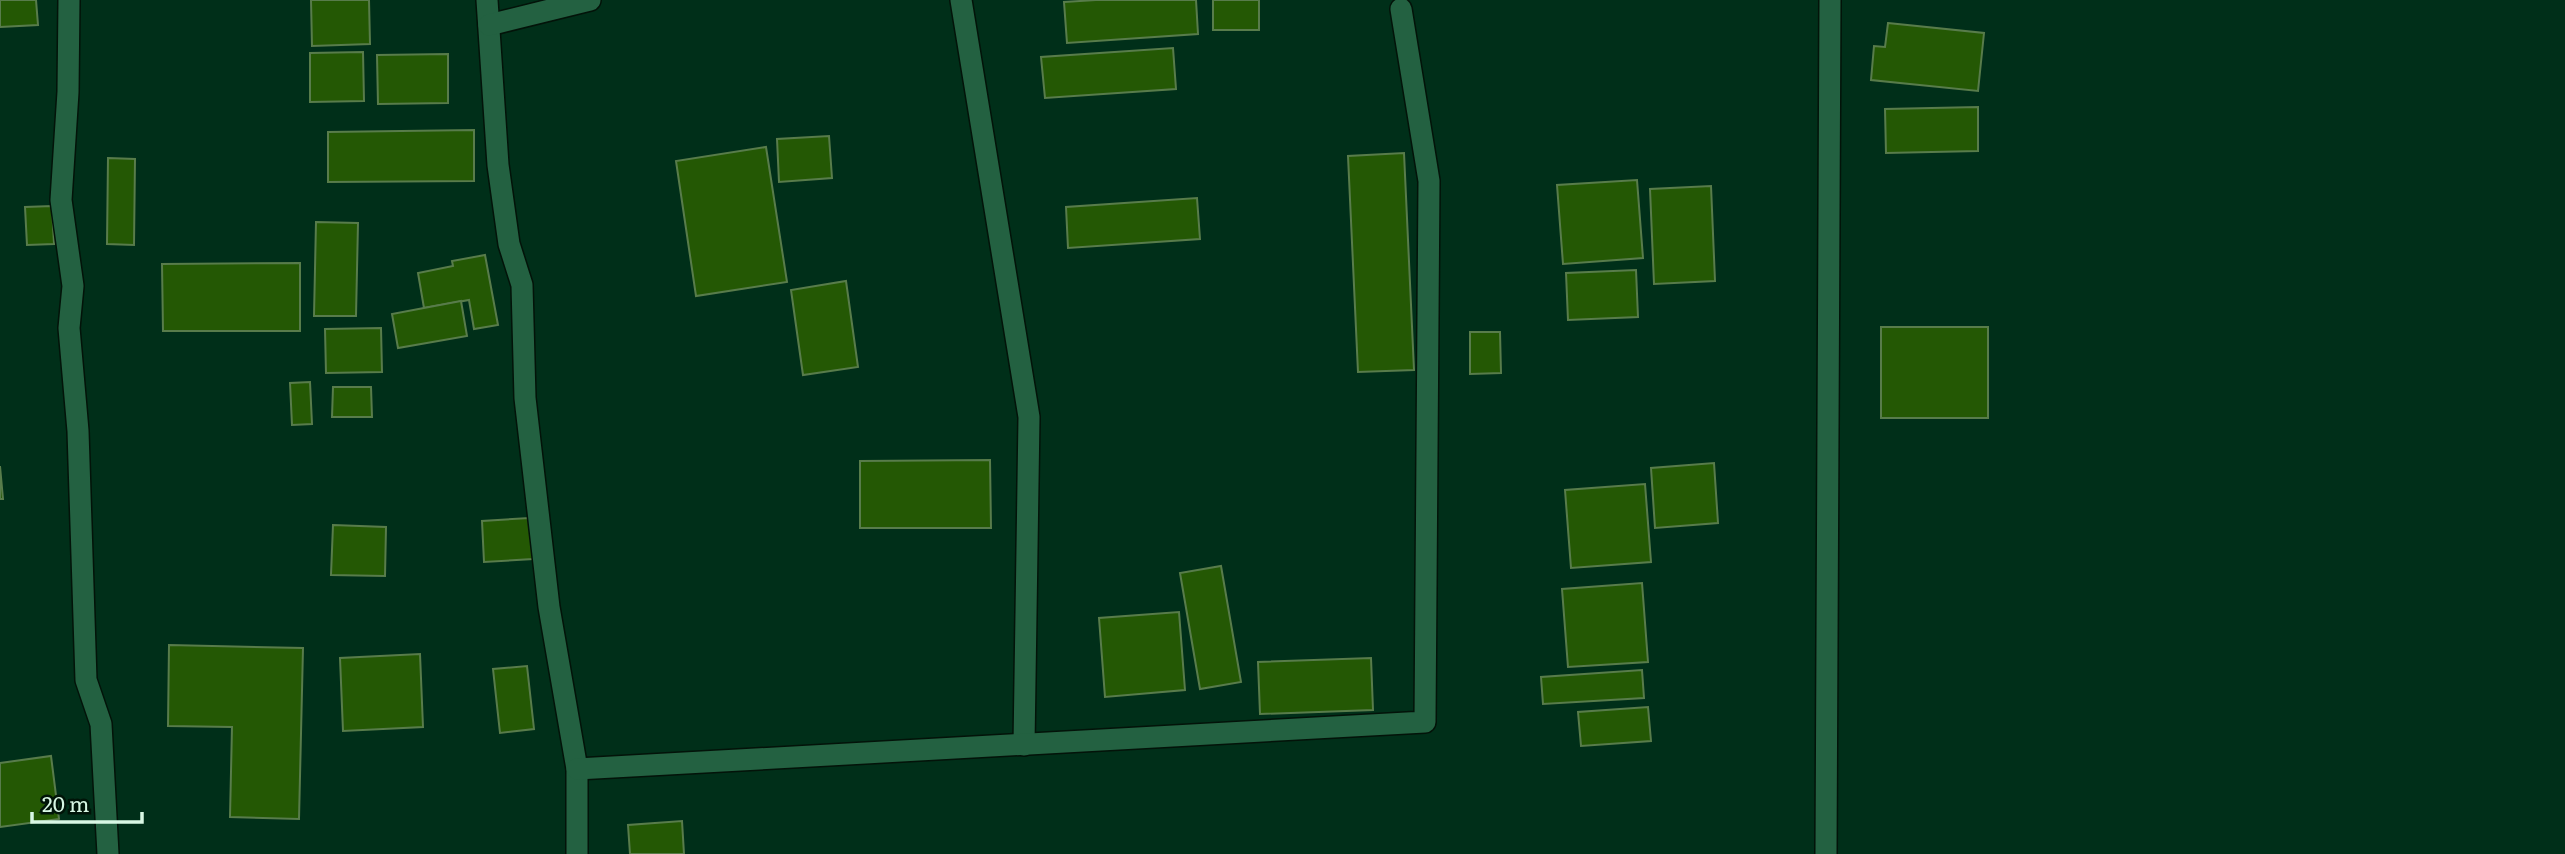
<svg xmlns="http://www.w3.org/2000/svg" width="2565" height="854" font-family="Literata,serif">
	<rect width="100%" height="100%" fill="#002f19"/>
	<g fill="#245804" stroke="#587c4b" stroke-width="2">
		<path d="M 0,0 L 36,0 L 38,25 L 0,27 Z"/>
		<path d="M 311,0 L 369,0 L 370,44 L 312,46 Z"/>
		<path d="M 1096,0 L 1196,0 L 1198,34 L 1067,43 L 1064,2 Z"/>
		<rect x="1213" y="0" width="46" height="30"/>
		<path d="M 1888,23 L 1984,33 L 1978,91 L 1871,80 L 1874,46 L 1885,47 Z"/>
		<path d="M 1173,48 L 1176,89 L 1045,98 L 1041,57 Z"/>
		<path d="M 363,52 L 364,101 L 310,102 L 310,53 Z"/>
		<path d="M 448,54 L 448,103 L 378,104 L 377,55 Z"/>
		<path d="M 1978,107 L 1978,151 L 1886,153 L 1885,109 Z"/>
		<path d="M 474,130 L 474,181 L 328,182 L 328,132 Z"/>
		<path d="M 829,136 L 832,178 L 779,182 L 777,139 Z"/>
		<path d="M 766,147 L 787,282 L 696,296 L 676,161 Z"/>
		<path d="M 1404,153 L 1414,370 L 1358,372 L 1348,156 Z"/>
		<path d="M 108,158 L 135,159 L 134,245 L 107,244 Z"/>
		<path d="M 1637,180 L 1643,258 L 1563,264 L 1557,185 Z"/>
		<path d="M 1711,186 L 1715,281 L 1654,284 L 1650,189 Z"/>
		<path d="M 1197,198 L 1200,239 L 1068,248 L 1066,207 Z"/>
		<path d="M 52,206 L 54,244 L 27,245 L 25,207 Z"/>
		<path d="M 316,222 L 358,223 L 356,316 L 314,316 Z"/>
		<path d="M 485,255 L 498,325 L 474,329 L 469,300 L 424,308 L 418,273 L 453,266 L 452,261 Z"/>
		<path d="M 300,263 L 300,331 L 163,331 L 162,264 Z"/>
		<path d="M 1636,270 L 1638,317 L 1568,320 L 1566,273 Z"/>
		<path d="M 846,281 L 858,367 L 803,375 L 791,290 Z"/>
		<path d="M 461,301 L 467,336 L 398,348 L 392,314 Z"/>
		<rect x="1881" y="327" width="107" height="91"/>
		<path d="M 381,328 L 382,372 L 326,373 L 325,329 Z"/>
		<path d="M 1470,332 L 1500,332 L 1501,373 L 1470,374 Z"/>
		<path d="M 310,382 L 312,424 L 292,425 L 290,383 Z"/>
		<path d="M 333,387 L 371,387 L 372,417 L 332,417 Z"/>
		<path d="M 990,460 L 991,528 L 860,528 L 860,461 Z"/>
		<path d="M 1714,463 L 1718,523 L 1655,528 L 1651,468 Z"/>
		<path d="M 0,466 L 3,499 L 0,499 Z"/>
		<path d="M 1645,484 L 1651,562 L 1571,568 L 1565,490 Z"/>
		<path d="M 529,518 L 533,559 L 484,562 L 482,521 Z"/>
		<path d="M 333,525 L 386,527 L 385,576 L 331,575 Z"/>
		<path d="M 1221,566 L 1241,682 L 1200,689 L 1180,573 Z"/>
		<path d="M 1642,583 L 1648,662 L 1568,667 L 1562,589 Z"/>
		<path d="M 1179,612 L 1185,690 L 1105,697 L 1099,618 Z"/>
		<path d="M 169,645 L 303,648 L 299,819 L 230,817 L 232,727 L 168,726 Z"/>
		<path d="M 420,654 L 423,727 L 343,731 L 340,658 Z"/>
		<path d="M 1371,658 L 1373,710 L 1260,714 L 1258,662 Z"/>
		<path d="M 527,666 L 534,729 L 500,733 L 493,669 Z"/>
		<path d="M 1642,670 L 1644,698 L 1543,704 L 1541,677 Z"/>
		<path d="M 1648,707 L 1651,741 L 1581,746 L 1578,712 Z"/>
		<path d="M 51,756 L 59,819 L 0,827 L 0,763 Z"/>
		<path d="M 682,821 L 684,854 L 630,854 L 628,825 Z"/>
	</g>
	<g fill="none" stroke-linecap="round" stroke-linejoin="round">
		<g stroke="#031309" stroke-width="24">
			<g id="minor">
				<path d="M 69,0 L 68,92 L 61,200 L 73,286 L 69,328 L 78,431 L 86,680 L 101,724 L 108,854"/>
				<path d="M 487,0 L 498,165 L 509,244 L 522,285 L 525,398 L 549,607 L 577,769 L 577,854"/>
				<path d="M 961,0 L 1029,417 L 1024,745"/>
				<path d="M 489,25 L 590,0"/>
				<path d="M 577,769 L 1425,722 L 1429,181 L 1401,9"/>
				<path d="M 1826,854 L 1830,0"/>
			</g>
		</g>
		<use href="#minor" stroke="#236141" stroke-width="21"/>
	</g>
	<path d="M32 812v10h110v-10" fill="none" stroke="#d8f7e4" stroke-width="3.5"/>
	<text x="42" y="812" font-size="21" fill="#d8f7e4" stroke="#001408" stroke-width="5" paint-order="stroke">20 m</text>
</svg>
